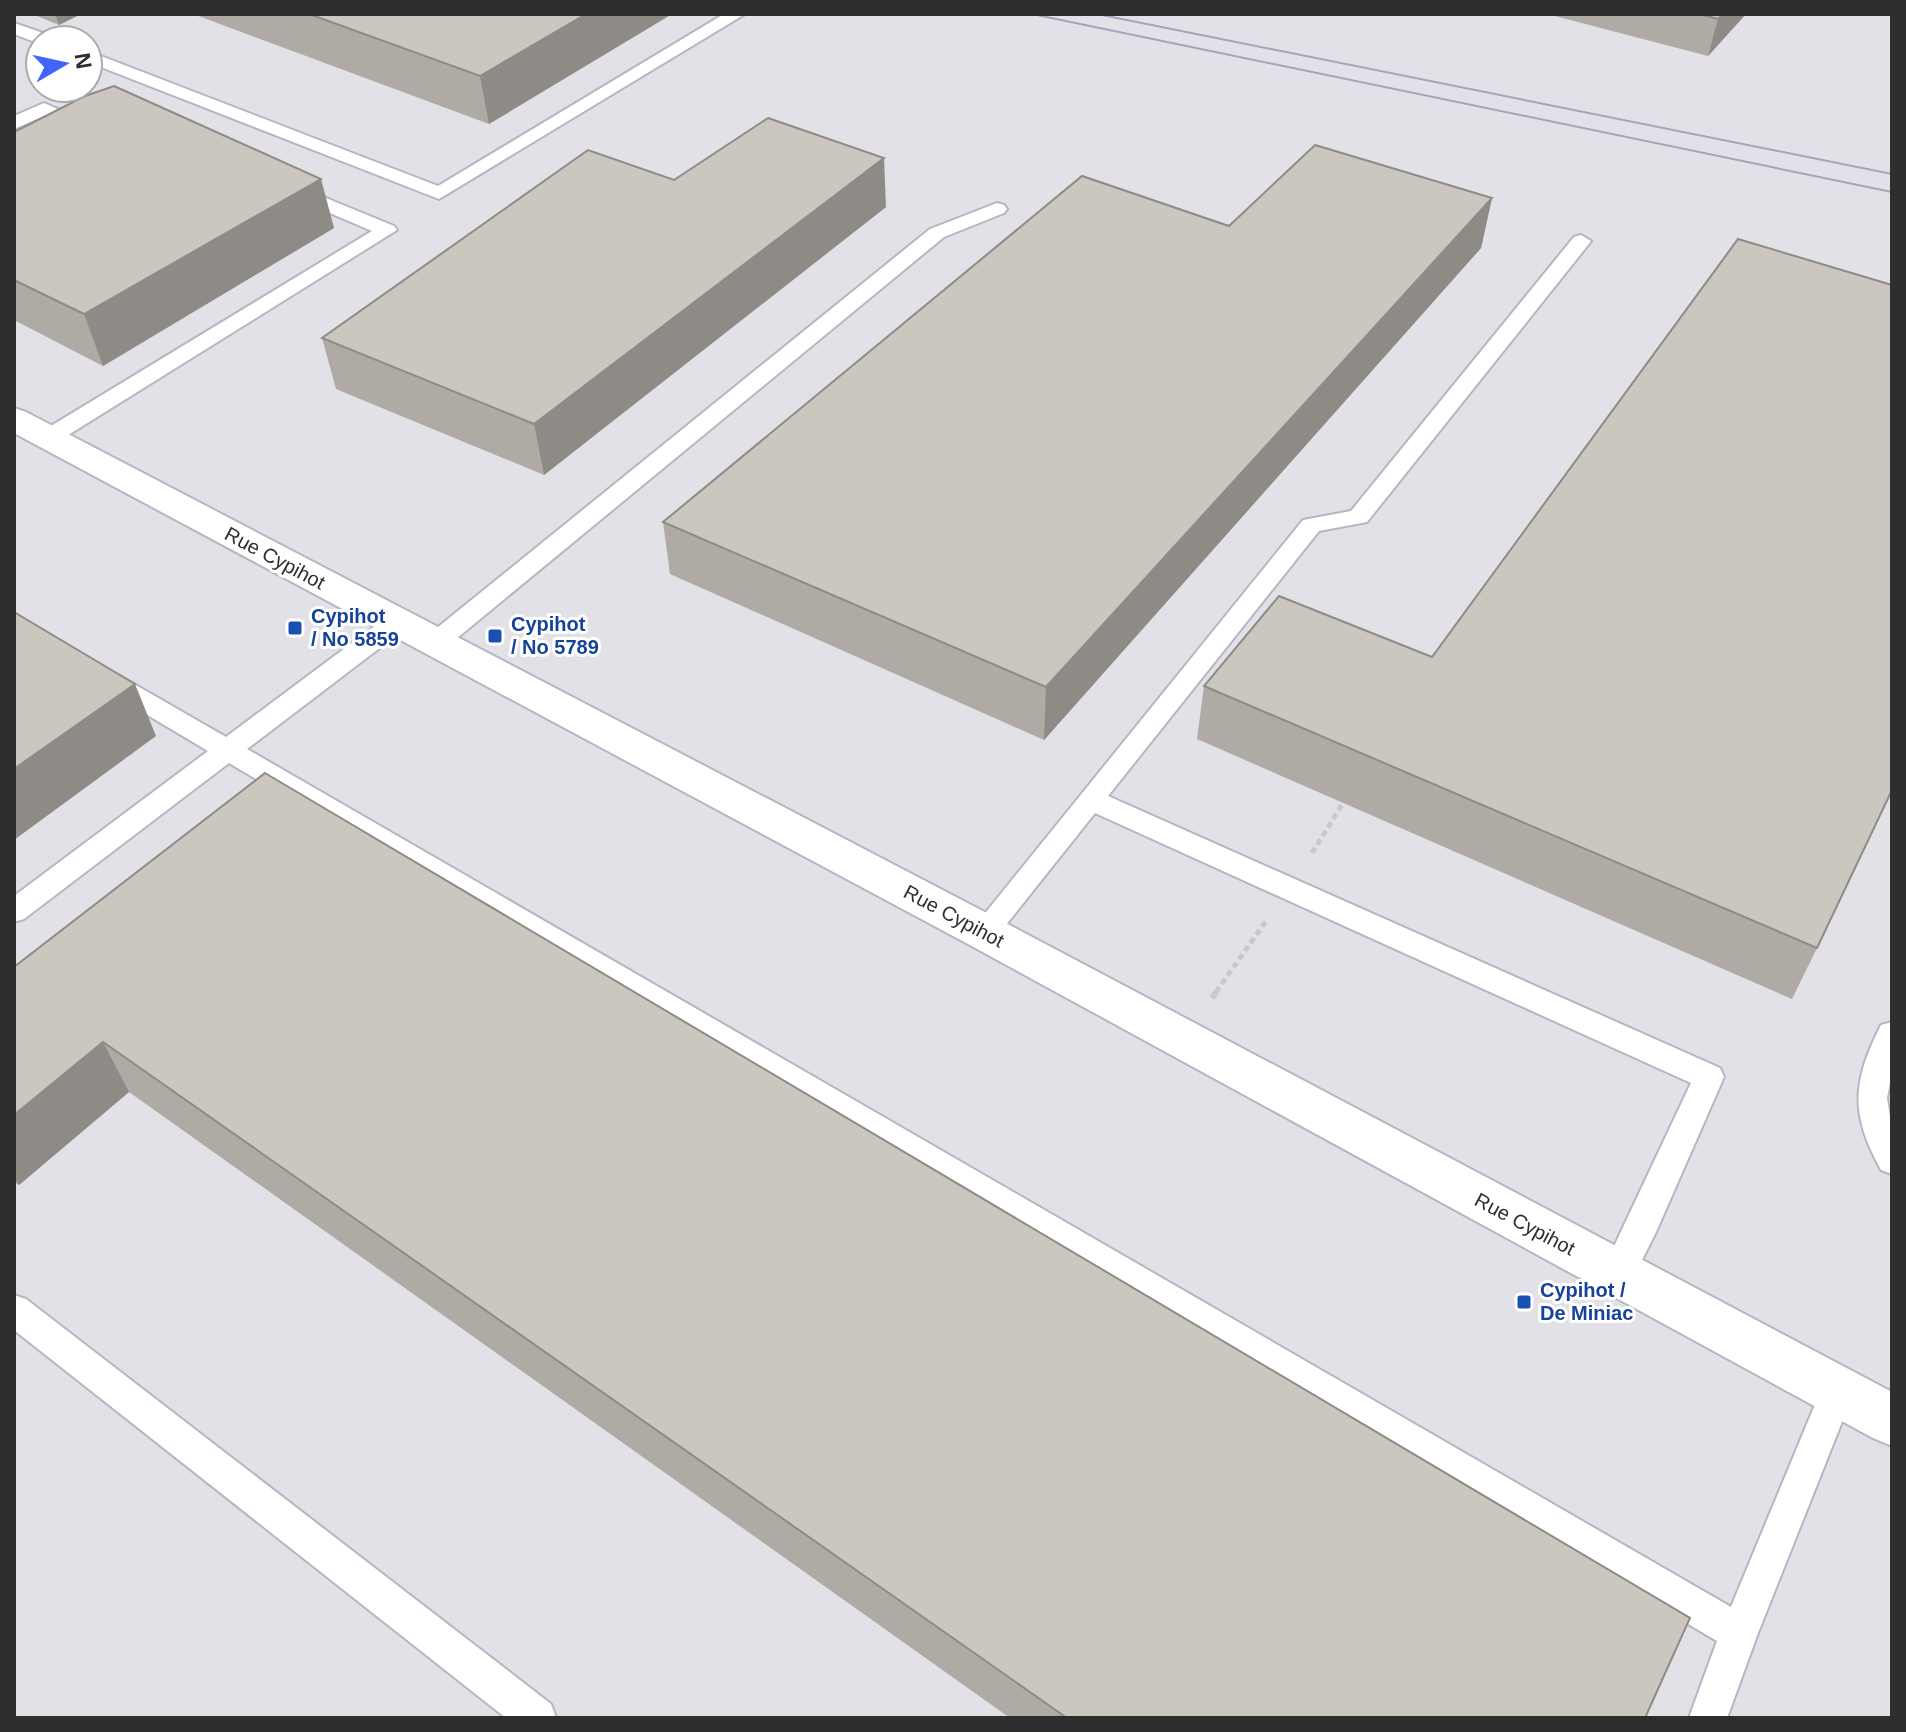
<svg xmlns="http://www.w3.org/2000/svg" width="1906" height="1732" font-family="Helvetica,sans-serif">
	<rect width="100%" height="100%" fill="#efe9e1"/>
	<path fill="#e3e1e8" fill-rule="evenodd" d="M 14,14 L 1892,14 L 1892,1718 L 14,1718 ZM 40,40 L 88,40 L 88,88 L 40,88 Z"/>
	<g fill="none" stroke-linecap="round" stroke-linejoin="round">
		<g stroke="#b4b7c1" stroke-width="4">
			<g id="service">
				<path d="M 724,14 L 745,14 L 439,199 L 88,62 L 88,51 L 438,186 Z"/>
				<path d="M 14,23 L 52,36 L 55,40 L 40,40 L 40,44 L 14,34 Z"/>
				<path d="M 44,103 L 94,125 L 96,129 L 87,135 L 44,116 L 14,129 L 14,116 Z"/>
				<path d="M 292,184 L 394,226 L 397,230 L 57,442 L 41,442 L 38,437 L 41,432 L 372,231 L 285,194 L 282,190 L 285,186 Z"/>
				<path d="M 997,203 L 1004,205 L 1007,209 L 1004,213 L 944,237 L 445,648 L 436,650 L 427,648 L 423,642 L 427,636 L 930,229 Z"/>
				<path d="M 1581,235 L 1591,241 L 1588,245 L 1367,522 L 1319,531 L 1108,796 L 1720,1068 L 1724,1077 L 1656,1232 L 1630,1284 L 1618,1289 L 1606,1284 L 1601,1274 L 1691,1083 L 1095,813 L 994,940 L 984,943 L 974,940 L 970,932 L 1303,520 L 1351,511 L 1574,237 Z"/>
				<path d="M 397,614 L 406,616 L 409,622 L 406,628 L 247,749 L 1731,1607 L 1826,1378 L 1838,1373 L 1850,1378 L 1855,1389 L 1758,1633 L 1727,1718 L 1689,1718 L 1717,1641 L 229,763 L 24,919 L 14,922 L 14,896 L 208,751 L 102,688 L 98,682 L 102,676 L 111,673 L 120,676 L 226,737 L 388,616 Z"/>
				<path d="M 1892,1022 L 1892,1073 L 1887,1098 L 1892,1129 L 1892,1174 L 1881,1170 C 1850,1113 1852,1083 1881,1025 Z"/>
				<path d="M 14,1295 L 26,1299 L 551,1704 L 556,1718 L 506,1718 L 14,1330 Z"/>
			</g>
		</g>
		<g stroke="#b4b7c1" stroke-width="4">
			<path id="minor" d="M 14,408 L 26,412 L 1000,920 L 1892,1392 L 1892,1446 L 1873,1438 L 968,944 L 14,433 Z"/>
		</g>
		<g stroke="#c9c9c9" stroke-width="5" stroke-dasharray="6 4" stroke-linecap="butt">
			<path d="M 1312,853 L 1343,803"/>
			<path d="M 1216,992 L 1266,921"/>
		</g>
		<path stroke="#c9c9c9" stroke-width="6" stroke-dasharray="7 5" stroke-linecap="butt" d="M 1212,998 L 1218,990"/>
		<use href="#service" fill="#fff" fill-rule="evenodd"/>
		<use href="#minor" fill="#fff" fill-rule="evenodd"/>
		<g stroke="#a3a6b8" stroke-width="2">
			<path d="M 1032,14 L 1892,192"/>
			<path d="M 1097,14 L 1892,174"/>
		</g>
	</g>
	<g fill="#afaba4">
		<path d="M 32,14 L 81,14 L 59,25 Z"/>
		<path d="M 193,14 L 672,14 L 489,124 Z"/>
		<path d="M 1547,14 L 1746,14 L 1708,56 Z"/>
		<path d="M 14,132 L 334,228 L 103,366 L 14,320 Z"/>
		<path d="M 674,180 L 886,207 L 544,475 L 336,389 L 322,338 Z"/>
		<path d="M 1492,198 L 1481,248 L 1044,740 L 670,574 L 663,522 L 1229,226 Z"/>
		<path d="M 1432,657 L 1817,948 L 1792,999 L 1197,739 L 1204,686 Z"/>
		<path d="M 14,967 L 1645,1718 L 1010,1718 L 129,1092 L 19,1185 L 14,1182 Z"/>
	</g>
	<g fill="#8e8b86">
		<path d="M 55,14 L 81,14 L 59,25 Z"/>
		<path d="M 586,14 L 672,14 L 489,124 L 480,76 Z"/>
		<path d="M 1723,14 L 1746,14 L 1708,56 L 1718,19 Z"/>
		<path d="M 884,158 L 886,207 L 544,475 L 534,424 Z"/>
		<path d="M 321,179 L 334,228 L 103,366 L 84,314 Z"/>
		<path d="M 1492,198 L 1481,248 L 1044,740 L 1046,687 Z"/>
		<path d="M 135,684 L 156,736 L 14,840 L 14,769 Z"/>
		<path d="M 103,1042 L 129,1092 L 19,1185 L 14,1178 L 14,1115 Z"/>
	</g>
	<g fill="#cbc7bf" stroke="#8e8b86" stroke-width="2">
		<path d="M 309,14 L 586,14 L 480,76 Z"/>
		<path d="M 1699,14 L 1723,14 L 1718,19 Z"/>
		<path d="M 114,86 L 321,179 L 84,314 L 14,280 L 14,132 L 85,96 Z"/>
		<path d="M 768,118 L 884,158 L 534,424 L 322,338 L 588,150 L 674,180 Z"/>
		<path d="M 1315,145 L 1492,198 L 1046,687 L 663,522 L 1082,176 L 1229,226 Z"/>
		<path d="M 1738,239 L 1892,285 L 1892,790 L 1817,948 L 1204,686 L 1279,596 L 1432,657 Z"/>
		<path d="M 14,612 L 135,684 L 14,769 Z"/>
		<path d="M 265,773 L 1690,1618 L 1645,1718 L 1067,1718 L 103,1042 L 14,1115 L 14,967 Z"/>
	</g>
	<g fill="#1a4fb4" stroke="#fff" stroke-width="3">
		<rect x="287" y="620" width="16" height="16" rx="4"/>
		<rect x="487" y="628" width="16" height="16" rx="4"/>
		<rect x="1516" y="1294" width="16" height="16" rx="4"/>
	</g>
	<g text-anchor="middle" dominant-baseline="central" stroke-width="6" stroke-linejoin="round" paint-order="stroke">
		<g font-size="20" fill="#2e2e2e" stroke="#fff">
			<text transform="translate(275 558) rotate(28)">Rue Cypihot</text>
			<text transform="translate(954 916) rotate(28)">Rue Cypihot</text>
			<text transform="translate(1525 1224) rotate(28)">Rue Cypihot</text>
		</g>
		<g font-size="20" font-weight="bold" fill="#164399" stroke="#fff" text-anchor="start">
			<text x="311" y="616">Cypihot<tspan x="311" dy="23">/ No 5859</tspan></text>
			<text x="511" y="624">Cypihot<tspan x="511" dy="23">/ No 5789</tspan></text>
			<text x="1540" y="1290">Cypihot /<tspan x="1540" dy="23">De Miniac</tspan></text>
		</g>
	</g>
	<rect width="1906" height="1732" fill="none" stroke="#2e2e2e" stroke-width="32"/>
	<g transform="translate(64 64) rotate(81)"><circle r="38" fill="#ffffff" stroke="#ababab" stroke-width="2"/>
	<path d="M0-6L14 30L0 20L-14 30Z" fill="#4264fb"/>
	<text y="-12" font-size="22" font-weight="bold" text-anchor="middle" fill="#2e2e2e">N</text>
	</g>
</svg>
